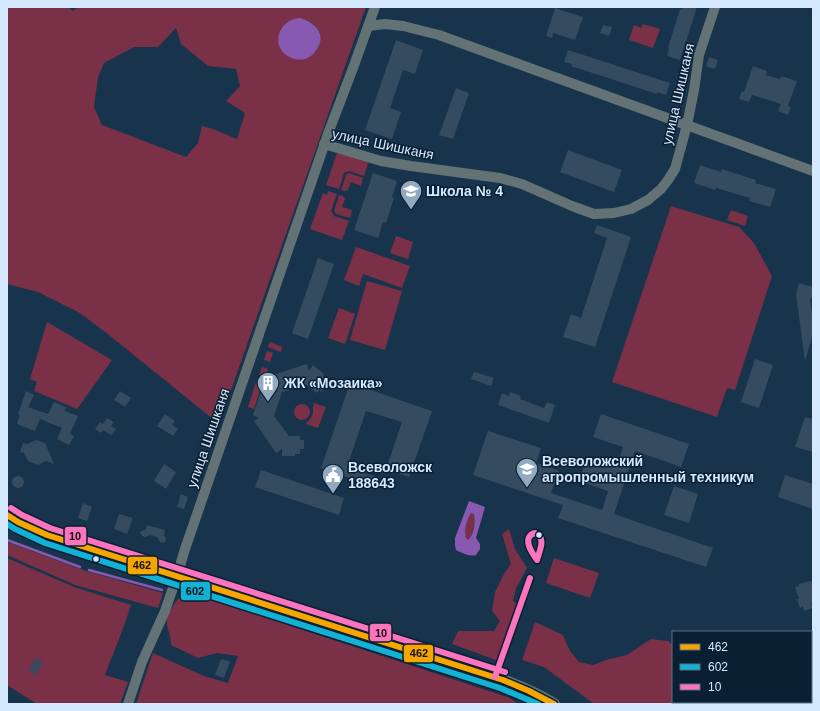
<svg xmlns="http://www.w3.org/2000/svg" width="820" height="711" font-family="Arial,sans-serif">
	<rect width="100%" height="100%" fill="#17344c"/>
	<g fill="#7a3046" fill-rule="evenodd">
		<path d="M 7,7 L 68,7 L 73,11 L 78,7 L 366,7 L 219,424 L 109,335 L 80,313 L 38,292 L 7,284 ZM 307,20 C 322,29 324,38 315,53 ZM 176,28 L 181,44 L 208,66 L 236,69 L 240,86 L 226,101 L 245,113 L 237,139 L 213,129 L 202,126 L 198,143 L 186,157 L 102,125 L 94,107 L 98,77 L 104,63 L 134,47 L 158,47 Z"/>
		<path d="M 643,24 L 660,29 L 653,48 L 629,40 L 634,25 L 641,28 Z"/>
		<path d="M 337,153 L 369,161 L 364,176 L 349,171 L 344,173 L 339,189 L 326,185 Z"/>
		<path d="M 349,173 L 363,178 L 361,186 L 351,182 L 348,190 L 345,191 L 341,190 L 346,175 Z"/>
		<path d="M 328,191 L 337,194 L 331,211 L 334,216 L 349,221 L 342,240 L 310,229 L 323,193 L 327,195 Z"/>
		<path d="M 339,195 L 343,196 L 345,199 L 342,207 L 352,210 L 350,218 L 336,214 L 334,211 Z"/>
		<path d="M 671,206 L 739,227 L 754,243 L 772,276 L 735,390 L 727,388 L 717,417 L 612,382 Z"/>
		<path d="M 731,210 L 748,216 L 745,226 L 727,220 Z"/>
		<path d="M 396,236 L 413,242 L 408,259 L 390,253 Z"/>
		<path d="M 356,247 L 410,266 L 402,288 L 363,274 L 359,286 L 344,280 Z"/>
		<path d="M 367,281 L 402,291 L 385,350 L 350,340 Z"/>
		<path d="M 339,308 L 355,314 L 345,344 L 328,338 Z"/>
		<path d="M 47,322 L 112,360 L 77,409 L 34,391 L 37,382 L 30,379 Z"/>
		<path d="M 270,342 L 282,347 L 281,352 L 268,347 Z"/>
		<path d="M 267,351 L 273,353 L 270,362 L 264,360 Z"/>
		<path d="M 262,367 L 268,369 L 265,378 L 259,375 Z"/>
		<path d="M 256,382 L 262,384 L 254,409 L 248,407 Z"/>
		<path d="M 314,403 L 326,407 L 318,428 L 306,424 C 308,421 310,419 312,416 C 314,412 312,408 314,403 Z"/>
		<circle cx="302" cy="412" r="8"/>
		<path d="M 471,513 L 474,514 C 475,523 475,532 468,540 L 466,539 C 464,529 466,522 471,513 Z"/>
		<path d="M 509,529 L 515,549 L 527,568 L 516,588 L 513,601 L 519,606 L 500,657 L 496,660 L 452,644 L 458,631 L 494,631 L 500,621 L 492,611 L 495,592 L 504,574 L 511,564 L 502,534 Z"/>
		<path d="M 7,542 L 86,571 L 163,593 L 158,608 L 75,585 L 7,555 Z"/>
		<path d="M 7,558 L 74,587 L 131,605 L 124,626 L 105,675 L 128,682 L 120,704 L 37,704 L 7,685 Z"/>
		<path d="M 554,558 L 599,573 L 590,598 L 546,583 Z"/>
		<path d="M 185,591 L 510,698 L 518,704 L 136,704 L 153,653 L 204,676 L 228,683 L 238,656 L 217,653 L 198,658 L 171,645 C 171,637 169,634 167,626 C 165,615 177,599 185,591 Z"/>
		<path d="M 535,622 L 563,635 L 570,651 L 579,662 L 593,665 L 606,660 L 627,655 L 651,639 L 668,641 L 673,645 L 673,702 L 749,702 L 751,704 L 594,704 L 544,667 L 522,660 Z"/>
	</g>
	<g fill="#8859b1" fill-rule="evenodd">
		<path d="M 300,18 C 317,23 328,36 315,52 C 300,71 267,51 282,28 C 287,21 292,19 300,18 Z"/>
		<path d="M 469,501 L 485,507 L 476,538 L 480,544 L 480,549 L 476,555 C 470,557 462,553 456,550 L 455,545 L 455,538 ZM 471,513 L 474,514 C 475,523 475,533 468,540 L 466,538 C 464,529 466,522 471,513 Z"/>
	</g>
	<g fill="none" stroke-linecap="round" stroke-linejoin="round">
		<g stroke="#8859b1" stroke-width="2.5">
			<path d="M 7,540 L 80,567"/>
			<path d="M 89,570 L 162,590"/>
		</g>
	</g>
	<g fill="#354b5f">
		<path d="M 683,7 L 697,7 L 680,60 L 667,56 L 669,49 L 668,48 L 680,9 L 682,10 Z"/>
		<path d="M 555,8 L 583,17 L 575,40 L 553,33 L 552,38 L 546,36 Z"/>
		<path d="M 603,25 L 612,27 L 609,36 L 600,33 Z"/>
		<path d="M 396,40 L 423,50 L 415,74 L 403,70 L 390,108 L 401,112 L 392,139 L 365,130 Z"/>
		<path d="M 568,50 L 670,83 L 666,95 L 657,92 L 657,94 L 571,66 L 572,64 L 564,62 Z"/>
		<path d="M 709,57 L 718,60 L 715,69 L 706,66 Z"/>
		<path d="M 753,66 L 767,71 L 766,75 L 780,79 L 781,76 L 797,81 L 788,106 L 791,107 L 788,115 L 778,111 L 781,104 L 752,95 L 749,102 L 739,99 L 742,91 L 744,92 Z"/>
		<path d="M 456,88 L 469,93 L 453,139 L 439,135 Z"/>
		<path d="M 568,150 L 622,170 L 614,192 L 560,172 Z"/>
		<path d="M 700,165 L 721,172 L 722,169 L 756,180 L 755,183 L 776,189 L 770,207 L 749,201 L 750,198 L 716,188 L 715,190 L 694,183 Z"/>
		<path d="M 373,173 L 397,181 L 392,197 L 394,198 L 386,223 L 383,222 L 378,238 L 354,230 Z"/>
		<path d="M 597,225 L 631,237 L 595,347 L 563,337 L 571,314 L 581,318 L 607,238 L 594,233 Z"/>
		<path d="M 318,258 L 334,264 L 308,339 L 292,333 Z"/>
		<path d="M 799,283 L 813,287 L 813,299 L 810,298 L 813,322 L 813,334 L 805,361 L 796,294 Z"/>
		<path d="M 755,359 L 773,365 L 759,408 L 741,402 Z"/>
		<path d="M 307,364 L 309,371 L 313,365 L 324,374 L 323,376 L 327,379 L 324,383 L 327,385 L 322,392 L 319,390 L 317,393 L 306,385 L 282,392 L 274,416 L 289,436 L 300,436 L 300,440 L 304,440 L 304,449 L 300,449 L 300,454 L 295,454 L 295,456 L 282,456 L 282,449 L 276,453 L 254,421 L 259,418 L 253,415 L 265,380 L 272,383 L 270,376 Z"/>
		<path d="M 474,372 L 494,378 L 491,386 L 471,379 Z"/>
		<path d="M 350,383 L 432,411 L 409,477 L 386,469 L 402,422 L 366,411 L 347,467 L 376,477 L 373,486 L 321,468 Z"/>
		<path d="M 26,391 L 34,395 L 28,407 L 48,414 L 54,402 L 66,407 L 65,411 L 78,416 L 70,434 L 74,436 L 69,445 L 57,439 L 62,428 L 40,419 L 35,431 L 17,424 L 20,415 L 18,414 Z"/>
		<path d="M 120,391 L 131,398 L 125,407 L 114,400 Z"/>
		<path d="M 510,392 L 521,396 L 520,399 L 544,408 L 547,402 L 555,405 L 549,423 L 498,405 L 502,393 L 509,396 Z"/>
		<path d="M 165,414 L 175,421 L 172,425 L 178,429 L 173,436 L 157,426 Z"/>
		<path d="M 601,414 L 689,444 L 681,467 L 635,451 L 614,514 L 713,548 L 706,567 L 558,518 L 563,505 L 473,475 L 488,431 L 541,448 L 536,463 L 559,471 L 551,493 L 602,510 L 608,491 L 579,481 L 587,457 L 617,466 L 623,447 L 593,437 Z"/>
		<path d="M 805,417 L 813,419 L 813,452 L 795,447 Z"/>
		<path d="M 107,418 L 114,422 L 111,426 L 116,429 L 111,435 L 103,430 L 101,433 L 95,429 L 100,422 L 103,424 Z"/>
		<path d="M 36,440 L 45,443 L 54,464 L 46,461 L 38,465 L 28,461 L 24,453 L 20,452 L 23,443 L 27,444 Z"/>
		<path d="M 164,464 L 176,472 L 166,489 L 154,481 Z"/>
		<path d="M 261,470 L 344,498 L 339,515 L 255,487 Z"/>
		<path d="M 785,475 L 813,484 L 813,509 L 778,497 Z"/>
		<circle cx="18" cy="482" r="6"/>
		<path d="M 674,486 L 698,494 L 689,523 L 664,515 Z"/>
		<path d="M 181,494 L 188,497 L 184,509 L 177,507 Z"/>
		<path d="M 83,503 L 92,507 L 87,521 L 78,518 Z"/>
		<path d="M 119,514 L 133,518 L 127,534 L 114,529 Z"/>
		<path d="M 147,525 L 165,530 L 164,535 L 166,539 L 165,542 L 162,543 L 160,542 L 157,537 L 150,535 L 145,537 L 142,536 L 140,532 L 146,529 Z"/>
		<path d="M 810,581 L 811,582 L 813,582 L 813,603 L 811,604 L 813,608 L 804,611 L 803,606 L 800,608 L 797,599 L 799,599 L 795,587 L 799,586 L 799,584 Z"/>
		<path d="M 36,658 L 43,662 L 35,675 L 29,671 Z"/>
		<path d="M 221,659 L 230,661 L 224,678 L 215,675 Z"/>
	</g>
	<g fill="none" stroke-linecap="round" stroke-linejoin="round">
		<g stroke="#637275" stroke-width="10">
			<path d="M 368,26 L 385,24 L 403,26 L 439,35 L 813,171"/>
			<path d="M 324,144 L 381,161 L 411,166 L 500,178 L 522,184 L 572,206 L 594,214 L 614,213 L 631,209 L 648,200 L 661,189 L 668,180 L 675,169 L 687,125 L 694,90 L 699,55 L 715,7"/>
			<path d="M 128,704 L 142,662 L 165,611 L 177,576 L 185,549 L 329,131 L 353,68 L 375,7"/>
		</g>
		<path stroke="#5b717a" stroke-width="12" d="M 7,515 L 18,522 L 47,535 L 503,680 C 521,687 538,694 554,704"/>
		<g stroke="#0a1f32" stroke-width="9">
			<path id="bus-1" d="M 7,515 L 18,522 L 47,535 L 503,680 L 529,691 L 554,704"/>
		</g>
		<g stroke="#0a1f32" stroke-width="9">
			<path id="bus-2" d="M 7,524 L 15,529 L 45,543 L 500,688 L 538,704"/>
		</g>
		<g stroke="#0a1f32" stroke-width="9">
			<g id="bus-3">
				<path d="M 11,508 L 22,515 L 50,528 L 505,672"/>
				<path d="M 535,533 C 547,537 539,552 537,560 C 532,553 521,537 535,533 Z"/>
				<path d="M 495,677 L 530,578"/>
			</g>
		</g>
		<use href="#bus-1" stroke="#f7a600" stroke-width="6"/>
		<use href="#bus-2" stroke="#13b2d5" stroke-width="6"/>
		<use href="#bus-3" stroke="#fc73be" stroke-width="6"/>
	</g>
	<defs>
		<g id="school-pin" transform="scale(1.15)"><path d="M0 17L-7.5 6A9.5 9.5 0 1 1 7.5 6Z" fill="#92aac0" stroke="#0a1f32"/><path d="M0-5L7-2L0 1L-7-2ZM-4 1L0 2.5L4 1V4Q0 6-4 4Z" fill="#fff"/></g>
		<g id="building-pin" transform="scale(1.15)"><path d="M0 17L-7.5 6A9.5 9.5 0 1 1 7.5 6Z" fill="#92aac0" stroke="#0a1f32"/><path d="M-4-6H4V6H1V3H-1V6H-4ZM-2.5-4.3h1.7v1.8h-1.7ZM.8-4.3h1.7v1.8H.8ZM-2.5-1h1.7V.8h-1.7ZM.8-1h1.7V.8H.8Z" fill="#fff"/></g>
		<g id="university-pin" transform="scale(1.15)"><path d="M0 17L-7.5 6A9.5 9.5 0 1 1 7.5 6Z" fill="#92aac0" stroke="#0a1f32"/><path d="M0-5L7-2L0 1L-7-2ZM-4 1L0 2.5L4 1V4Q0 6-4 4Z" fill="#fff"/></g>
		<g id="civic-pin" transform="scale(1.15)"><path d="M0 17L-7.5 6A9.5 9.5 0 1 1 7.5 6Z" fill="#92aac0" stroke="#0a1f32"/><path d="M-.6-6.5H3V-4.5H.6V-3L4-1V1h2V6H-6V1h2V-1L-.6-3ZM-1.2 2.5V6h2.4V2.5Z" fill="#fff"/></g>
	</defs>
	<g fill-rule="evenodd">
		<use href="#school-pin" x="411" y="191"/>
		<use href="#building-pin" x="268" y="383"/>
		<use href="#university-pin" x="527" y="469"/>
		<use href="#civic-pin" x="333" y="475"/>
	</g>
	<g fill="#d4e9fe" stroke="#0a1f32" stroke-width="1.5">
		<circle cx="539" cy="535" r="3.5"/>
		<circle cx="96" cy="559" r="3.5"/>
	</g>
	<g text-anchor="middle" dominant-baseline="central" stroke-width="3" stroke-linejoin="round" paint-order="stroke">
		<g font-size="14" fill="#d4e9fe" stroke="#0a1f32">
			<text transform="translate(678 94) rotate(-77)">улица Шишканя</text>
			<text transform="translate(383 144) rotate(12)">улица Шишканя</text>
			<text transform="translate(208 438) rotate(-71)">улица Шишканя</text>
		</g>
		<g font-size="14" font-weight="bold" fill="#d4e9fe" stroke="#0a1f32" text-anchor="start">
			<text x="426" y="191">Школа № 4</text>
			<text x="284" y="383">ЖК «Мозаика»</text>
			<text x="542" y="461">Всеволожский<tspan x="542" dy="16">агропромышленный техникум</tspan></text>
			<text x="348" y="467">Всеволожск<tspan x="348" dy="16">188643</tspan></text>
		</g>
	</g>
	<g stroke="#0a1f32" stroke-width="1.5">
		<rect x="64" y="526" width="23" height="20" rx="4" fill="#fc73be"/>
		<rect x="127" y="556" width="31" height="19" rx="4" fill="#f7a600"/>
		<rect x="180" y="581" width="31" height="20" rx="4" fill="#13b2d5"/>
		<rect x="369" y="623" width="23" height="19" rx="4" fill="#fc73be"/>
		<rect x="403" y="644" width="31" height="19" rx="4" fill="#f7a600"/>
	</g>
	<g font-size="11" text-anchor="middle" font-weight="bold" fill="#111">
		<text x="75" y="540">10</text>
		<text x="142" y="569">462</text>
		<text x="195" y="595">602</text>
		<text x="381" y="637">10</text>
		<text x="419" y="657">462</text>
	</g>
	<rect width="820" height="711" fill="none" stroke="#d4e9fe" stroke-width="16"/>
	<rect x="672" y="631" width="140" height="72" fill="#0a1f32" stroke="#5b7084"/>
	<rect x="680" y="644" width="20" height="6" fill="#f7a600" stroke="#5b7084"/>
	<text x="708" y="651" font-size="12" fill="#d4e9fe">462</text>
	<rect x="680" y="664" width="20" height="6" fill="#13b2d5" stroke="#5b7084"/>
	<text x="708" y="671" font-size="12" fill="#d4e9fe">602</text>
	<rect x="680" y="684" width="20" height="6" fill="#fc73be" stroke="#5b7084"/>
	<text x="708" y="691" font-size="12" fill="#d4e9fe">10</text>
</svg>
